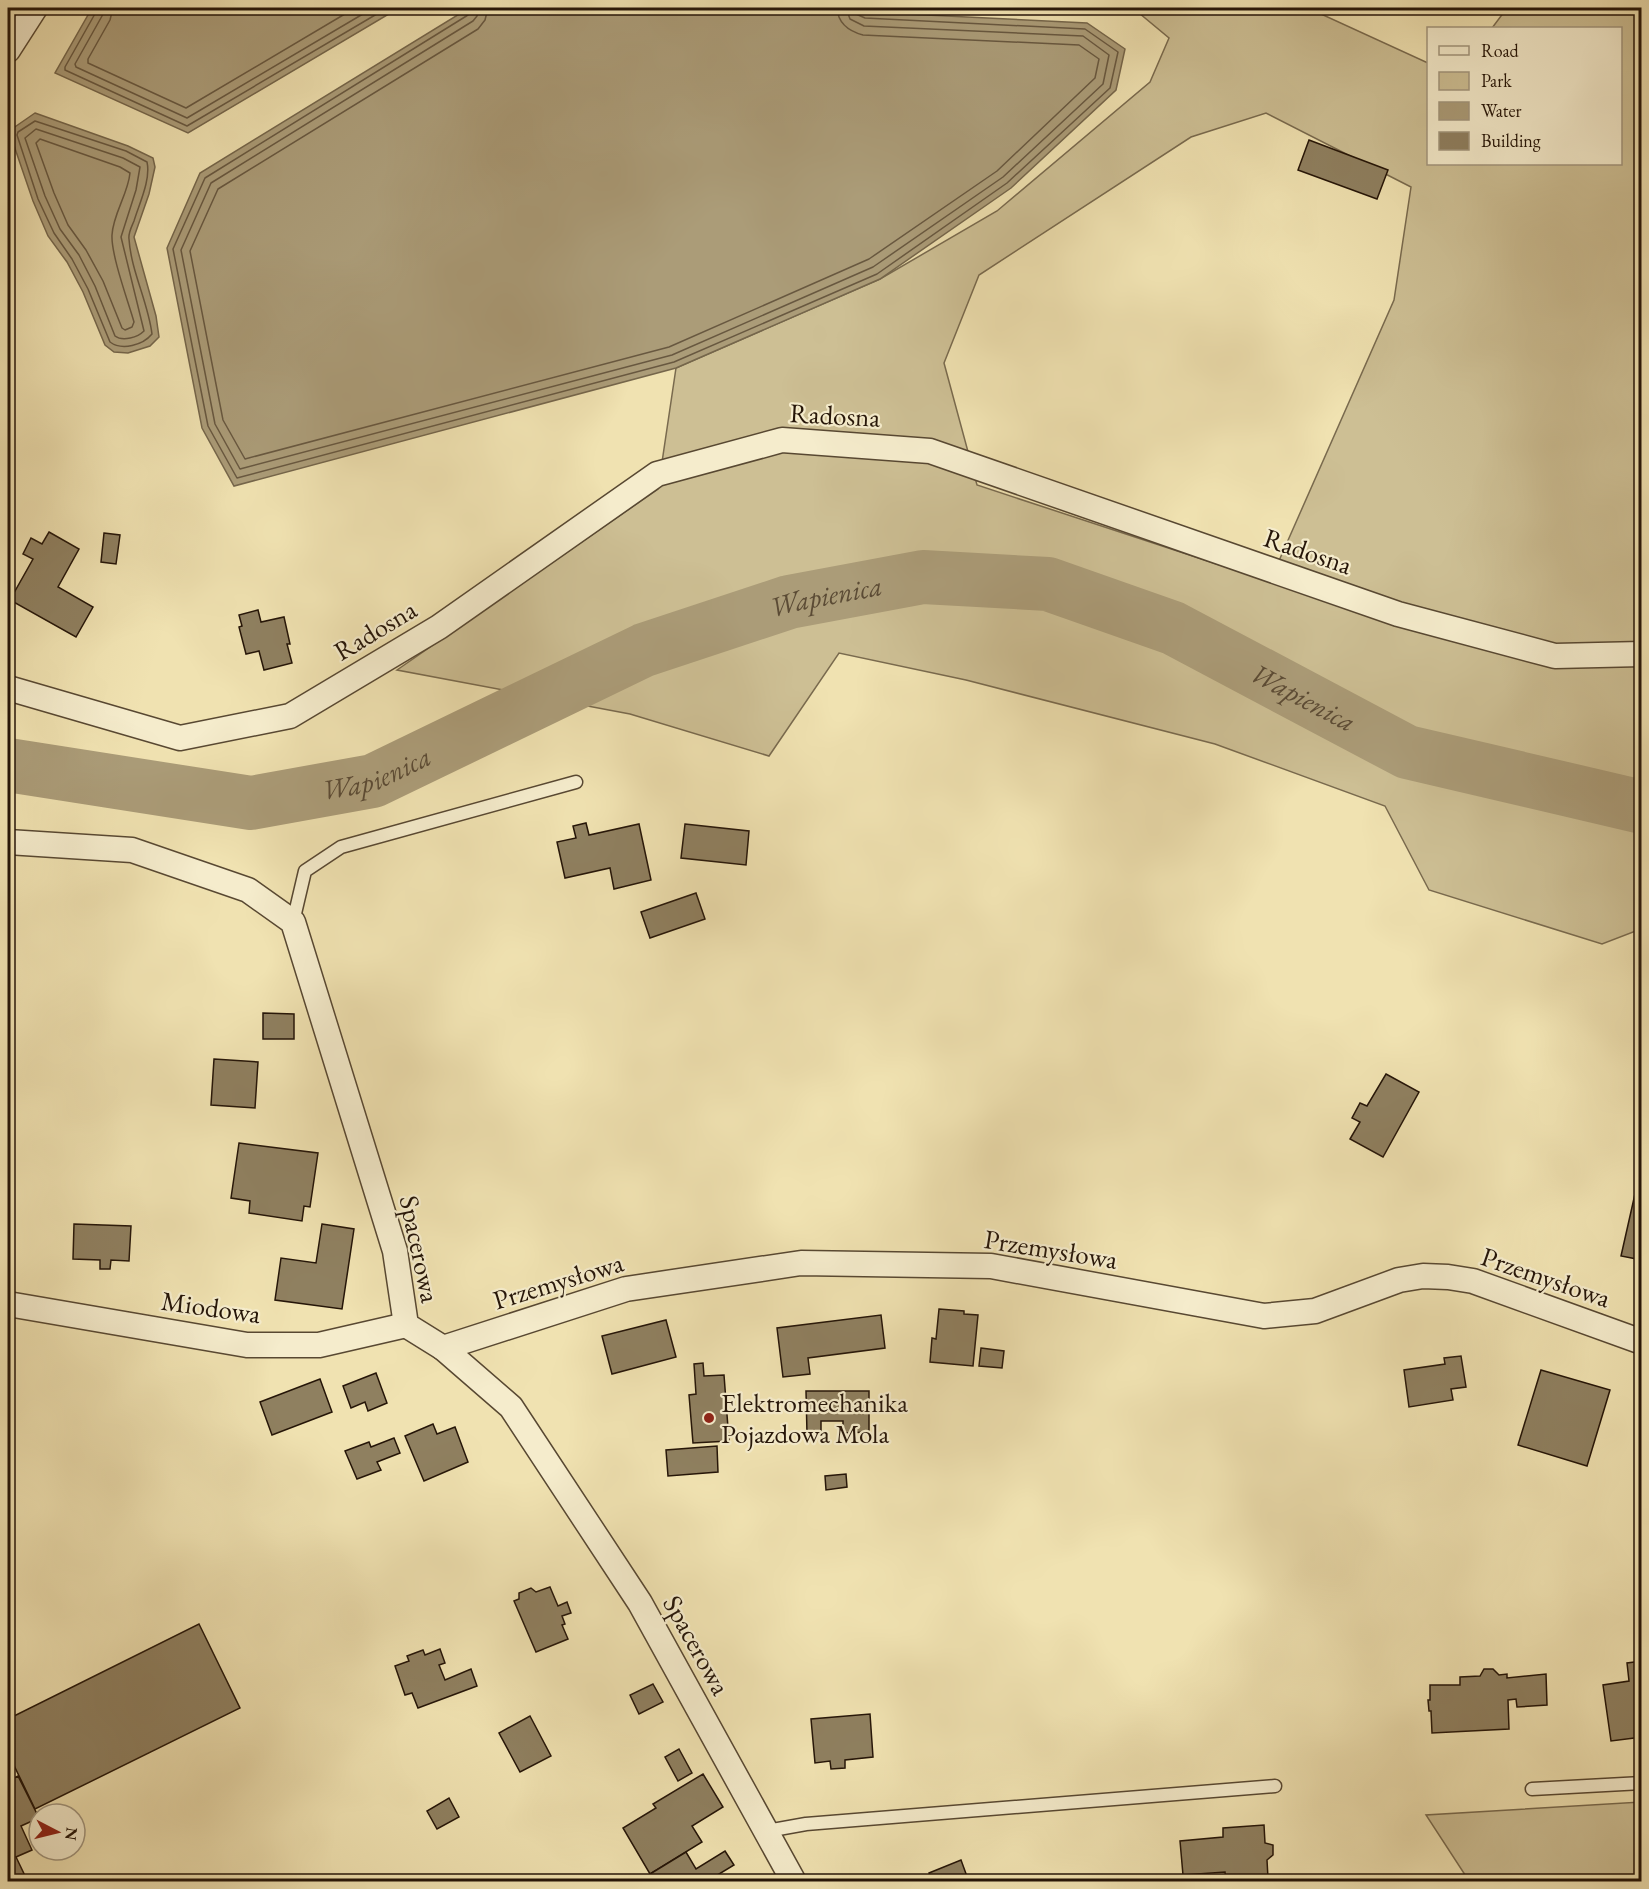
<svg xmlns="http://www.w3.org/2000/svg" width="1649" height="1889" font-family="'EB Garamond',serif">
	<rect width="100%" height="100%" fill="#f0e2b1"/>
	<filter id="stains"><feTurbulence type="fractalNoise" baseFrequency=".00333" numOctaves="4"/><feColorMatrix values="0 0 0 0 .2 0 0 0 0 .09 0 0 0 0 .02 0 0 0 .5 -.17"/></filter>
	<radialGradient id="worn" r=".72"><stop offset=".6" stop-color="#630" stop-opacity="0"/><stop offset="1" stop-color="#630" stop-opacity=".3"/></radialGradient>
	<g fill="#cdbf94" stroke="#796a4e" stroke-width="1.5">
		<path d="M 1133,8 L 1308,8 L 1428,63 L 1428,164 L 1620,164 L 1620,28 L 1492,28 L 1507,8 L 1641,8 L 1641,643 L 1554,646 L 1403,604 L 1278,563 L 1394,300 L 1411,187 L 1266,113 L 1191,137 L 979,275 L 944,363 L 977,485 L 1393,622 L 1641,662 L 1641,929 L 1602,944 L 1429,890 L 1385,806 L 1215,744 L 966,680 L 839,653 L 769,756 L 630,714 L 397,670 L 658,489 L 676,368 L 880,279 L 997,211 L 1150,82 L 1169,38 Z"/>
		<path d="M 1641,1802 L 1641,1881 L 1469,1881 L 1426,1815 Z"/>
	</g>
	<g fill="#ab9c78" stroke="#75664b" stroke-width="1.5">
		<path d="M 92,8 L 399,8 L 188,133 L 55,73 Z"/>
		<path d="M 469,8 L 853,8 L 865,12 L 1087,23 L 1125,49 L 1116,90 L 1011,188 L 880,279 L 676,368 L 234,486 L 202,428 L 167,248 L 200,173 Z"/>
		<path d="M 35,113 L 128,146 L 153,158 L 155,167 L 149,194 L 134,237 L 156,316 L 159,337 L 150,346 L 128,353 L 114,352 L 105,345 L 83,292 L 67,262 L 48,236 L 33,201 L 9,131 Z"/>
	</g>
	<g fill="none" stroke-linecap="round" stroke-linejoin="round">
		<g stroke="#685840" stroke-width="1.5">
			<path d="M 96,8 L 96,12 L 65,67 L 65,70 L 187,126 L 387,8"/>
			<path d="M 104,8 L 102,16 L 75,64 L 76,67 L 187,118 L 373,8"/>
			<path d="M 113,8 L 110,20 L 88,59 L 88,63 L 186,108 L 355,8"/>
			<path d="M 471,8 L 468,15 L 205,178 L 173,249 L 208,426 L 237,478 L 674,362 L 877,274 L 1007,183 L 1110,88 L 1118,52 L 1085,29 L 865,18 L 856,14 L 854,8"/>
			<path d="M 479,8 L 477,16 L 473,21 L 211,183 L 181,250 L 215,424 L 240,469 L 672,355 L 873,267 L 1003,177 L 1103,84 L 1109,55 L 1083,36 L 864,26 L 850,19 L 846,8"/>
			<path d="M 488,8 L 485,20 L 478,29 L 218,189 L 190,251 L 223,420 L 245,459 L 669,347 L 869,259 L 997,171 L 1095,78 L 1099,59 L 1079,45 L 863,35 C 848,31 838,23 837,8"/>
			<path d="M 35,121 L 126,151 L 147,162 C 151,180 139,204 134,221 C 132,226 128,233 129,239 C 131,271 148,302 152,334 C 143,345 122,351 110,342 L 88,289 L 72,259 L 54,233 L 38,199 L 17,135 L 18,132 Z"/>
			<path d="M 36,129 L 123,158 L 140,167 L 136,190 L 121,237 L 144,331 C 138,337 123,342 115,336 L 95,286 L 79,255 L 60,229 L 45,196 L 25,138 Z"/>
			<path d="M 40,139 L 120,167 L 130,173 C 128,194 113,214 112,235 C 111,255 128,301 134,322 L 132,327 L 125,330 L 122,328 L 103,281 L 86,250 L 68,225 L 54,193 L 36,143 Z"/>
		</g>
		<path stroke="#ab9c78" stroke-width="54" id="s1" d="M 8,765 L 251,803 L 373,781 L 644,650 L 789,602 L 923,577 L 1048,584 L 1173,628 L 1407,752 L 1642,807"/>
	</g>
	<g fill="#8f8060" stroke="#251508" stroke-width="1.5">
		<path d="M 1309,140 L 1388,170 L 1377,199 L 1298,170 Z"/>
		<path d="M 49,532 L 79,549 L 58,587 L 93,607 L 76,637 L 10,600 L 33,559 L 23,554 L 31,538 L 42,544 Z"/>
		<path d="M 104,533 L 120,535 L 116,564 L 101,562 Z"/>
		<path d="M 258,610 L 261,622 L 284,617 L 290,644 L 287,644 L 292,663 L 264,670 L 259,651 L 246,654 L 239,627 L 242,626 L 239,615 Z"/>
		<path d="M 586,823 L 589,835 L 639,824 L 651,880 L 614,889 L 610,868 L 565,878 L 557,842 L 576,838 L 573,826 Z"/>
		<path d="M 685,824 L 749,831 L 746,865 L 681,858 Z"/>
		<path d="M 696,893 L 705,919 L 650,938 L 641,912 Z"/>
		<path d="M 263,1013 L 294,1014 L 294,1039 L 263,1039 Z"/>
		<path d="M 214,1059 L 258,1062 L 255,1108 L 211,1105 Z"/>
		<path d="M 1386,1074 L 1419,1092 L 1383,1157 L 1350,1139 L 1360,1122 L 1352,1118 L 1360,1103 L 1367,1106 Z"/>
		<path d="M 239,1143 L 318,1153 L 310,1207 L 304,1206 L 302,1221 L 249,1213 L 250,1201 L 231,1198 Z"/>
		<path d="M 1637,1185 L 1642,1186 L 1642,1260 L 1621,1256 Z"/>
		<path d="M 74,1224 L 131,1226 L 129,1261 L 111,1260 L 110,1269 L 100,1269 L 100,1260 L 73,1259 Z"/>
		<path d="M 322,1224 L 354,1229 L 342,1309 L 275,1300 L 281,1258 L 316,1263 Z"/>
		<path d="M 939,1309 L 964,1311 L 964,1314 L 978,1315 L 973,1366 L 930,1362 L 932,1338 L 936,1339 Z"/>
		<path d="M 881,1315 L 885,1348 L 808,1358 L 810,1374 L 783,1377 L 777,1328 Z"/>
		<path d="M 666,1320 L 676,1357 L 612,1374 L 602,1336 Z"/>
		<path d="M 981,1348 L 1004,1351 L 1002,1368 L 979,1366 Z"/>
		<path d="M 1461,1356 L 1466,1387 L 1451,1389 L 1453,1400 L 1409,1407 L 1404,1370 L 1445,1364 L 1444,1358 Z"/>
		<path d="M 703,1363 L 704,1376 L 724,1375 L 729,1441 L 693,1443 L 689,1395 L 696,1394 L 694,1364 Z"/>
		<path d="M 1541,1370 L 1610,1390 L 1587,1466 L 1518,1445 Z"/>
		<path d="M 376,1373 L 387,1403 L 368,1411 L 365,1402 L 351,1408 L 343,1386 Z"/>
		<path d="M 320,1379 L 332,1412 L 272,1435 L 260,1402 Z"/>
		<path d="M 806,1391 L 869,1391 L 869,1432 L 843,1433 L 843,1421 L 821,1421 L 821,1434 L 807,1434 Z"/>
		<path d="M 433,1424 L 437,1434 L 455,1427 L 468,1462 L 424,1481 L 405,1436 Z"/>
		<path d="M 394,1438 L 400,1453 L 377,1462 L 381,1470 L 357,1479 L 345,1451 L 369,1442 L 371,1447 Z"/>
		<path d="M 717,1446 L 718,1472 L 668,1476 L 666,1450 Z"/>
		<path d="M 846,1474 L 847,1487 L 826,1490 L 825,1476 Z"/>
		<path d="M 550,1587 L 558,1606 L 567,1602 L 571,1613 L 562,1616 L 565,1624 L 562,1625 L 568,1639 L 536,1652 L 514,1601 L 519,1599 L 519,1593 L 531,1588 L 536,1592 Z"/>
		<path d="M 199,1624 L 240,1708 L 35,1809 L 8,1753 L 8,1719 Z"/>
		<path d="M 440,1649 L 445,1663 L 439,1665 L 445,1680 L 471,1669 L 477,1686 L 418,1708 L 412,1693 L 405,1695 L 395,1666 L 409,1661 L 407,1656 L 423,1650 L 425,1655 Z"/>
		<path d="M 1642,1661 L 1642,1737 L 1611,1741 L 1603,1685 L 1629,1681 L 1627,1663 Z"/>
		<path d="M 1484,1669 L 1493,1669 L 1499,1675 L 1507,1674 L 1507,1678 L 1546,1674 L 1547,1705 L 1517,1707 L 1516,1699 L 1508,1700 L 1509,1729 L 1432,1733 L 1431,1711 L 1429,1711 L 1428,1700 L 1430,1700 L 1430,1685 L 1460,1685 L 1460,1677 L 1480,1676 Z"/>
		<path d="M 653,1684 L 663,1702 L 639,1714 L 630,1695 Z"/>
		<path d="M 870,1714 L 873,1757 L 845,1760 L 845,1768 L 831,1769 L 830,1761 L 815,1763 L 811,1719 Z"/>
		<path d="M 530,1716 L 551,1756 L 520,1772 L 499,1733 Z"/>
		<path d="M 679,1749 L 692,1773 L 678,1781 L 665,1757 Z"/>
		<path d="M 703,1774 L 723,1807 L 692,1826 L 702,1842 L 650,1874 L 623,1828 L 656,1808 L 653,1804 Z"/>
		<path d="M 18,1776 L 39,1818 L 21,1826 L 32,1850 L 16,1857 L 28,1882 L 8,1882 L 8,1781 Z"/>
		<path d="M 449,1798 L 459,1817 L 437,1829 L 427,1811 Z"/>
		<path d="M 1264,1825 L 1265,1843 L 1273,1845 L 1273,1855 L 1267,1860 L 1268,1878 L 1226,1881 L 1225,1872 L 1183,1875 L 1180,1841 L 1223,1837 L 1223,1828 Z"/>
		<path d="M 725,1851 L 734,1865 L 706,1882 L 655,1882 L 650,1874 L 686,1852 L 696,1869 Z"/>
		<path d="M 961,1860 L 969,1882 L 932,1882 L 929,1873 Z"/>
	</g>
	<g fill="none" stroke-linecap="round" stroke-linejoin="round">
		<g stroke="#584832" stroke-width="15">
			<g id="service">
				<path d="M 293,922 L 305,871 L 341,847 L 576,782"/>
				<path d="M 1532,1789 L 1642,1783"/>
				<path d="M 767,1831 L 806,1824 L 1275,1786"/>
			</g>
		</g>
		<g stroke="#584832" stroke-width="27">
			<g id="minor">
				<path d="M 8,50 L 35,8"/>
				<path d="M 8,688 L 180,738 L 290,716 L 439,627 L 657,474 L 782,440 L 930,451 L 1398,614 L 1555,656 L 1642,654"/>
				<path d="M 8,842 L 132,850 L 248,890 L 293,922 L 395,1251 L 406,1325 L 443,1348 L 511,1407 L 640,1603 L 794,1882"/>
				<path d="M 8,1304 L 247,1345 L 319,1345 L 406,1325"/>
				<path d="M 443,1348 L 626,1289 L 801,1263 L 991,1266 L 1264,1316 L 1315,1311 L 1399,1280 L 1423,1276 L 1448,1277 L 1473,1281 L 1642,1342"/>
			</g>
		</g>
		<use href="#service" stroke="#f5eccc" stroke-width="12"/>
		<use href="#minor" stroke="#f5eccc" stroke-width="24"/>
	</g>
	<circle fill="#8f2418" stroke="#f5eccc" stroke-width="2" cx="709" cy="1418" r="6"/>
	<g text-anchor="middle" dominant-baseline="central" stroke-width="4.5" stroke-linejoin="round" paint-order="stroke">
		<g font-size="27" fill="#251508" stroke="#f5eccc">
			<text transform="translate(835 415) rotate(3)">Radosna</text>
			<text transform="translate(1308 551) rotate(19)">Radosna</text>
			<text transform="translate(375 630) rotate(-31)">Radosna</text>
			<text transform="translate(420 1249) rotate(78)">Spacerowa</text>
			<text transform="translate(1051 1249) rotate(9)">Przemysłowa</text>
			<text transform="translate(1546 1277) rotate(19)">Przemysłowa</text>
			<text transform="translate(558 1281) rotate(-17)">Przemysłowa</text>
			<text transform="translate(211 1307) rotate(8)">Miodowa</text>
			<text transform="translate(697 1645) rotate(61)">Spacerowa</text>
		</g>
		<g font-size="27" fill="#251508" stroke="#f5eccc" text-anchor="start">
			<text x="721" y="1402">Elektromechanika<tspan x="721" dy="31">Pojazdowa Mola</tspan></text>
		</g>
		<g font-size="28" font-style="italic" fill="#5b4b35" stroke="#f5eccc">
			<text stroke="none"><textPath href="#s1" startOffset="861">Wapienica</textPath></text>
			<text stroke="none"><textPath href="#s1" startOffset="1365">Wapienica</textPath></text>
			<text stroke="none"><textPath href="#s1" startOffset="375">Wapienica</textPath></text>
		</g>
	</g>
	<rect width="1649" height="1889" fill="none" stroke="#f0e2b1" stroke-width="30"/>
	<rect x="9" y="9" width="1631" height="1871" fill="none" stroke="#251508" stroke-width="3"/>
	<rect x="15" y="15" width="1619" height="1859" fill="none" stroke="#251508" stroke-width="1.5"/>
	<rect x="1427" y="27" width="195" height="138" fill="#f5eccc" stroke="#a2967e" stroke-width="1.5"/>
	<rect x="1439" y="46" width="30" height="9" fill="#f5eccc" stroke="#a2967e" stroke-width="1.5"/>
	<text x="1481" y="57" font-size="18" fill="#251508">Road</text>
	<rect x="1439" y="72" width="30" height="18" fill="#cdbf94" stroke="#a2967e" stroke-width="1.5"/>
	<text x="1481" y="87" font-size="18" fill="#251508">Park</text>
	<rect x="1439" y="102" width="30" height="18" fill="#ab9c78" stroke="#a2967e" stroke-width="1.5"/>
	<text x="1481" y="117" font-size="18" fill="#251508">Water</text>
	<rect x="1439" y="132" width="30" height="18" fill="#8f8060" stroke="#a2967e" stroke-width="1.5"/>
	<text x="1481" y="147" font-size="18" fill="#251508">Building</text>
	<g transform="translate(57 1832) rotate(97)"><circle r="28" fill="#f5eccc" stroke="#a2967e" stroke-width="1.5"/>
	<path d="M0-4.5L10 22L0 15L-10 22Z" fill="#8f2418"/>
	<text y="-9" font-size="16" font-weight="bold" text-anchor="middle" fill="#251508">N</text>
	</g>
	<rect width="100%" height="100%" filter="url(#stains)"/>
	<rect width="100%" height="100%" fill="url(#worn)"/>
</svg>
